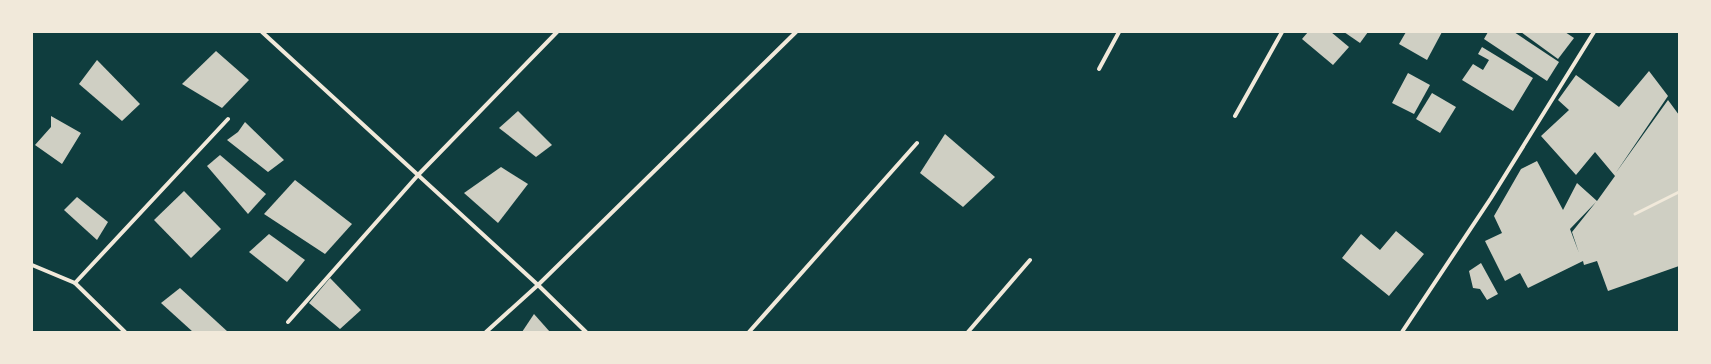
<svg xmlns="http://www.w3.org/2000/svg" width="1711" height="364" font-family="'Varela Round',sans-serif">
	<rect width="100%" height="100%" fill="#0f3d3e"/>
	<g fill="#cfcfc3" fill-rule="evenodd">
		<path d="M 1308,32 L 1331,32 L 1349,47 L 1333,65 L 1302,39 Z"/>
		<path d="M 1344,32 L 1368,32 L 1360,43 Z"/>
		<path d="M 1406,32 L 1442,32 L 1427,60 L 1399,44 Z"/>
		<path d="M 1488,32 L 1514,32 L 1559,62 L 1547,81 L 1484,39 Z"/>
		<path d="M 1521,32 L 1565,32 L 1574,38 L 1558,59 Z"/>
		<path d="M 1482,47 L 1533,78 L 1513,111 L 1462,80 L 1473,64 L 1483,70 L 1489,60 L 1478,54 Z"/>
		<path d="M 216,51 L 249,80 L 222,108 L 182,84 Z"/>
		<path d="M 97,60 L 140,104 L 122,121 L 79,84 Z"/>
		<path d="M 1649,71 L 1668,96 L 1615,174 L 1668,100 L 1679,115 L 1679,266 L 1608,291 L 1597,261 L 1584,265 L 1583,261 L 1528,288 L 1520,273 L 1505,281 L 1485,241 L 1502,233 L 1494,216 L 1521,169 L 1537,161 L 1563,210 L 1577,183 L 1597,201 L 1615,176 L 1595,152 L 1576,175 L 1541,136 L 1569,110 L 1558,100 L 1576,75 L 1619,107 ZM 1596,202 L 1572,232 L 1579,253 L 1570,229 Z"/>
		<path d="M 1408,73 L 1430,85 L 1414,114 L 1392,103 Z"/>
		<path d="M 1432,93 L 1456,107 L 1440,133 L 1416,119 Z"/>
		<path d="M 518,111 L 552,145 L 536,157 L 499,128 Z"/>
		<path d="M 51,116 L 81,133 L 62,164 L 35,145 L 51,127 Z"/>
		<path d="M 245,122 L 284,160 L 268,172 L 227,140 L 238,132 Z"/>
		<path d="M 945,134 L 995,177 L 963,207 L 920,173 Z"/>
		<path d="M 220,155 L 266,194 L 248,214 L 207,166 Z"/>
		<path d="M 501,167 L 528,184 L 498,223 L 464,193 Z"/>
		<path d="M 295,180 L 352,224 L 325,254 L 264,214 Z"/>
		<path d="M 184,191 L 221,229 L 191,258 L 154,220 Z"/>
		<path d="M 77,197 L 108,222 L 97,240 L 64,210 Z"/>
		<path d="M 1396,231 L 1424,254 L 1389,296 L 1342,258 L 1361,234 L 1380,250 Z"/>
		<path d="M 269,234 L 305,260 L 287,282 L 249,252 Z"/>
		<path d="M 1481,263 L 1498,294 L 1487,300 L 1480,289 L 1473,288 L 1469,271 Z"/>
		<path d="M 330,278 L 361,310 L 340,329 L 309,303 Z"/>
		<path d="M 180,288 L 228,332 L 193,332 L 161,303 Z"/>
		<path d="M 534,314 L 550,332 L 522,332 Z"/>
	</g>
	<g fill="none" stroke-linecap="round" stroke-linejoin="round">
		<path stroke="#f1e9da" stroke-width="3" d="M 1635,214 L 1679,192"/>
		<g stroke="#f1e9da" stroke-width="4">
			<path d="M 262,32 L 538,285 L 586,332"/>
			<path d="M 1099,69 L 1119,32"/>
			<path d="M 1235,116 L 1282,32"/>
			<path d="M 32,265 L 75,283 L 125,332"/>
			<path d="M 75,283 L 228,119"/>
			<path d="M 288,322 L 419,174 L 557,32"/>
			<path d="M 486,332 L 538,285 L 796,32"/>
			<path d="M 749,332 L 917,143"/>
			<path d="M 968,332 L 1030,260"/>
			<path d="M 1402,332 L 1491,198 L 1594,32"/>
		</g>
	</g>
	<rect width="1711" height="364" fill="none" stroke="#f1e9da" stroke-width="66"/>
</svg>
